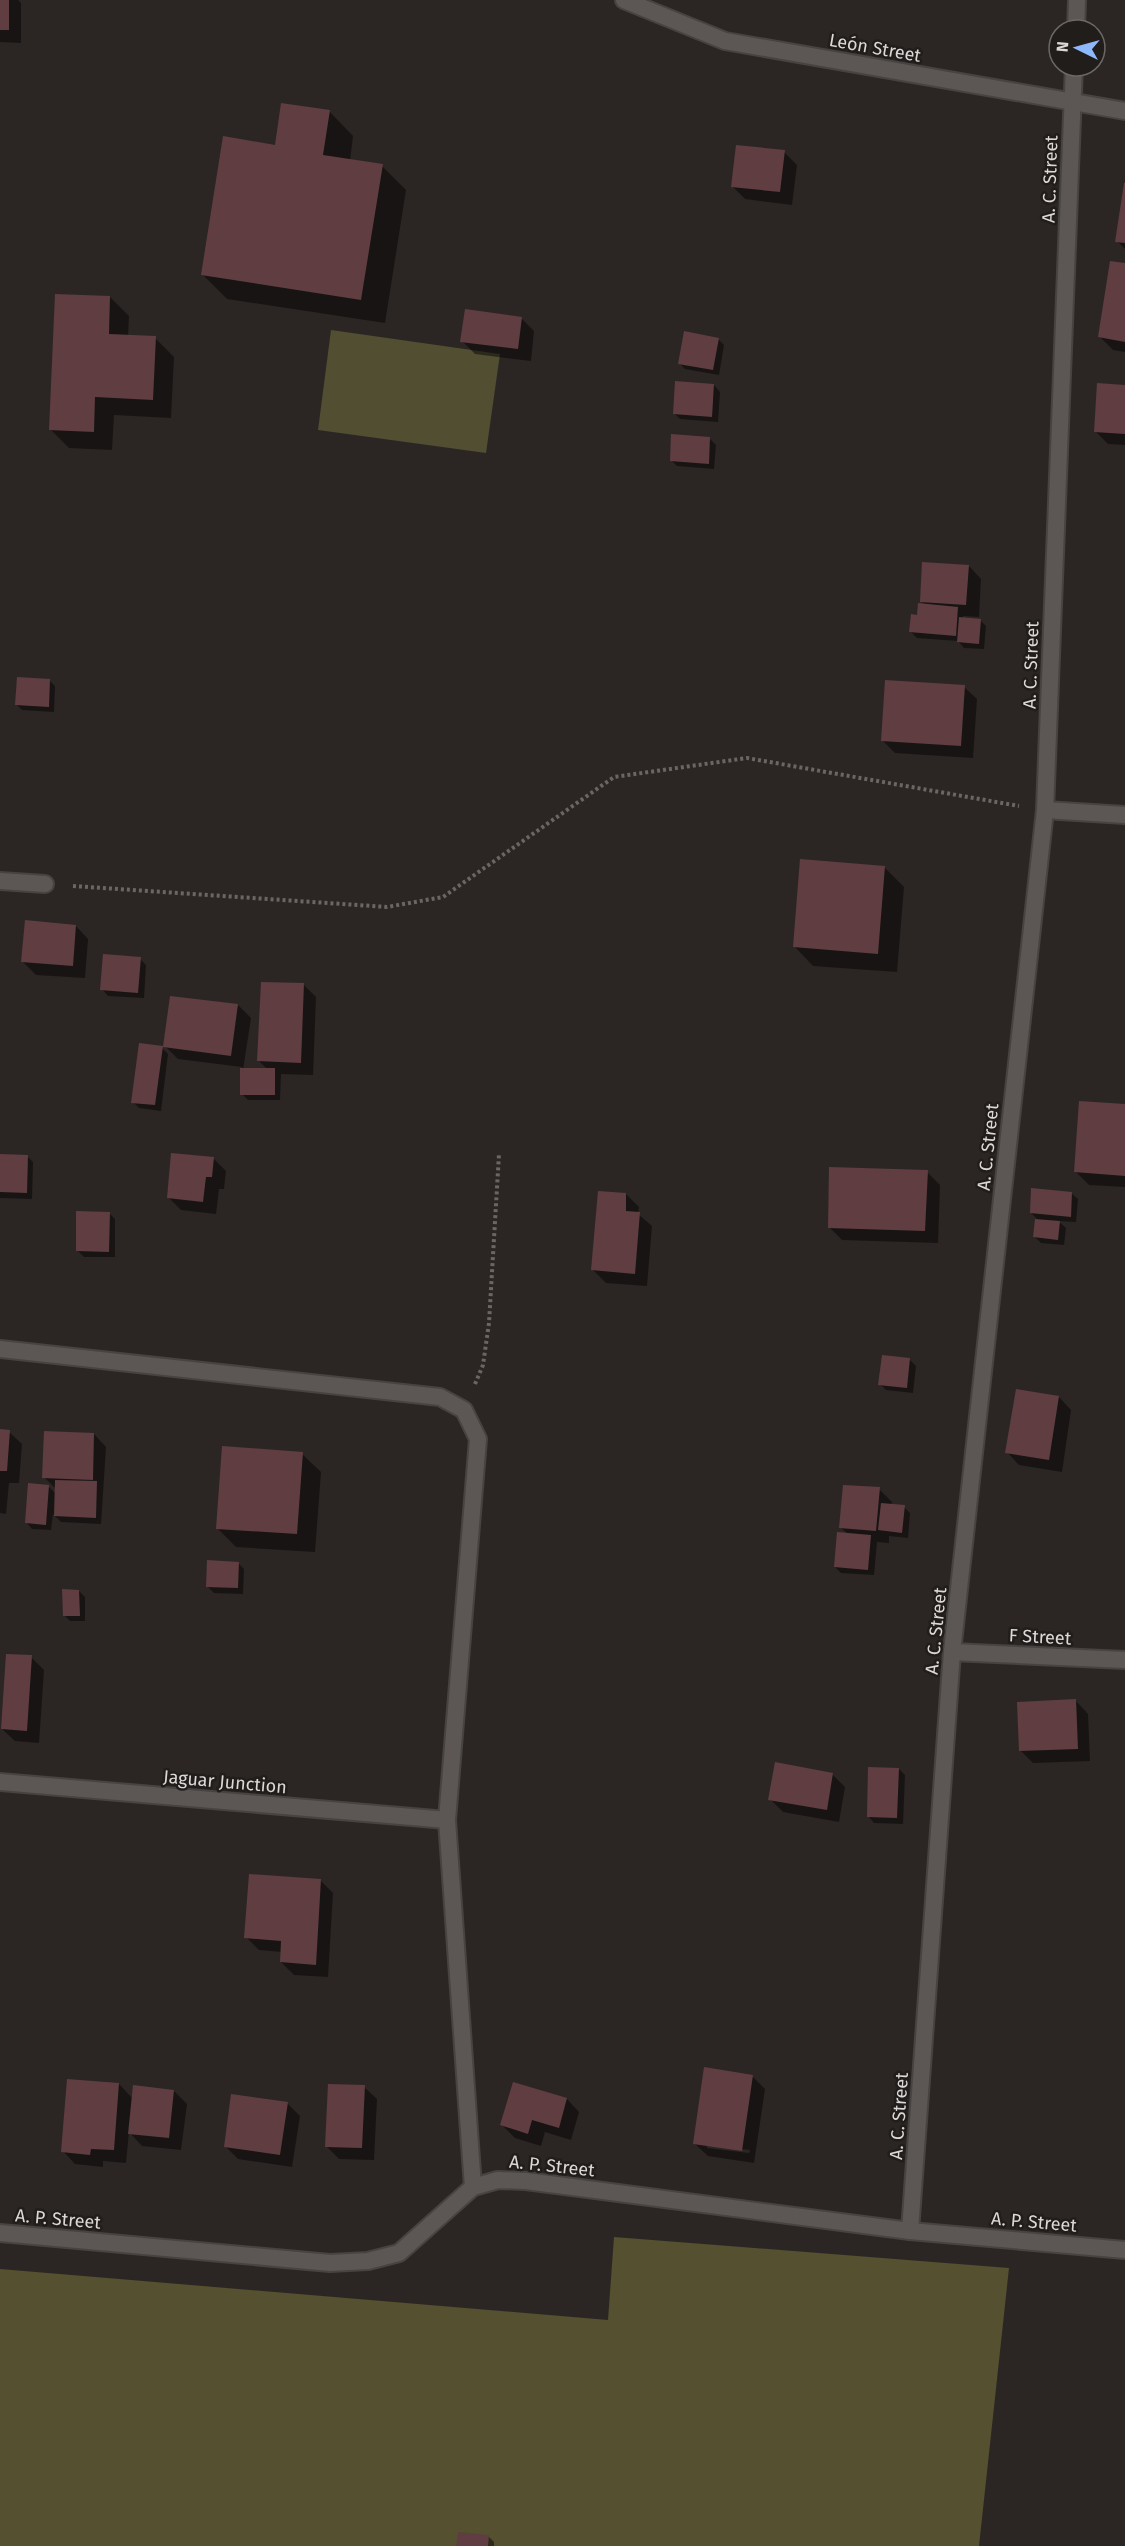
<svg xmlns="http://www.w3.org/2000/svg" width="1125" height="2546" font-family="'Fira Sans',sans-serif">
	<rect width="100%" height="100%" fill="#2b2624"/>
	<path fill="#514e32" d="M 331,330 L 500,354 L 486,453 L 318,430 Z"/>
	<path fill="#545030" d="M 614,2237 L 1009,2268 L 979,2546 L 0,2546 L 0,2269 L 608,2320 Z"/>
	<g fill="#0007" fill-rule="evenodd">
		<path d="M 0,0 L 18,0 L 21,3 L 21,43 L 0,42 Z"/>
		<path d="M 329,111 L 353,136 L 350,161 L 382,166 L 406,190 L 385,323 L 227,299 L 203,275 L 276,146 Z"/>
		<path d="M 784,152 L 797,165 L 792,205 L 745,199 L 732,186 Z"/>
		<path d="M 1125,184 L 1125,249 L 1117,241 Z"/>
		<path d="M 1125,265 L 1125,352 L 1113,350 L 1100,337 Z"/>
		<path d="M 110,297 L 129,316 L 128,337 L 155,338 L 174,357 L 171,418 L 114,415 L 112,450 L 69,448 L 50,429 Z"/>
		<path d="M 521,318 L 534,331 L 531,361 L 475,354 L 462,341 Z"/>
		<path d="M 718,339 L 724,345 L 719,375 L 685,369 L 679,363 Z"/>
		<path d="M 714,385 L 720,392 L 718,422 L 680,419 L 674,413 Z"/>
		<path d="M 1125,386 L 1125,445 L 1108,444 L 1095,431 Z"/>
		<path d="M 710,439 L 716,445 L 714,469 L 677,466 L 671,460 Z"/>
		<path d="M 969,566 L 981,579 L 979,617 L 963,616 L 963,618 L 980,620 L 986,626 L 984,649 L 964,648 L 958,641 L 917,638 L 911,632 L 926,606 L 921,601 Z"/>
		<path d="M 49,680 L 55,686 L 54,712 L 22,710 L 16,704 Z"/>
		<path d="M 964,687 L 977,699 L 973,758 L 895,753 L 882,740 Z"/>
		<path d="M 885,868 L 904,887 L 897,972 L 813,966 L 795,947 Z"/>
		<path d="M 76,926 L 88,939 L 85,978 L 36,975 L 23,962 Z"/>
		<path d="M 140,959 L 146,965 L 144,998 L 108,996 L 102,989 Z"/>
		<path d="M 303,984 L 316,997 L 313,1075 L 281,1074 L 280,1100 L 248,1100 L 242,1094 L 242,1067 L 178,1059 L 165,1046 L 238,1005 L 251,1018 L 243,1070 L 268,1070 L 259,1061 Z"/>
		<path d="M 162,1048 L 168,1054 L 161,1111 L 139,1108 L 133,1102 Z"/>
		<path d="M 1125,1106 L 1125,1187 L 1089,1185 L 1076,1172 Z"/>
		<path d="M 0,1156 L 27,1156 L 33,1162 L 32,1199 L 0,1198 Z"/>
		<path d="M 214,1159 L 226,1171 L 224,1189 L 219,1189 L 216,1214 L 181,1210 L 168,1197 Z"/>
		<path d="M 927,1172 L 940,1185 L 938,1243 L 842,1240 L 829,1227 Z"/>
		<path d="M 1071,1193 L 1078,1199 L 1076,1222 L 1058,1221 L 1066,1228 L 1064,1245 L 1041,1243 L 1035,1237 L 1039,1221 L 1031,1213 Z"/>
		<path d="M 626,1194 L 639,1207 L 638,1214 L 652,1226 L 647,1286 L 606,1283 L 593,1270 Z"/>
		<path d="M 109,1213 L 115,1219 L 115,1257 L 84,1257 L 78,1251 Z"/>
		<path d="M 910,1360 L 916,1366 L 913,1393 L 886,1390 L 880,1384 Z"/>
		<path d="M 1059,1397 L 1071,1410 L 1062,1472 L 1019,1465 L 1007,1452 Z"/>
		<path d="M 0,1431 L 9,1432 L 22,1444 L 19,1483 L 9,1483 L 6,1514 L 0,1513 Z"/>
		<path d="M 94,1434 L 106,1447 L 101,1524 L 61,1522 L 53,1514 L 51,1530 L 32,1529 L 26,1522 L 49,1487 L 56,1494 L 56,1489 L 44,1477 Z"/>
		<path d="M 302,1454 L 321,1472 L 315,1552 L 236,1547 L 217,1528 Z"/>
		<path d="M 879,1489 L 892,1502 L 891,1506 L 904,1507 L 910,1513 L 908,1538 L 889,1536 L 889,1543 L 877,1542 L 874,1575 L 841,1573 L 835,1567 L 848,1534 L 841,1528 Z"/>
		<path d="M 238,1563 L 244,1569 L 243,1594 L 214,1593 L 208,1587 Z"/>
		<path d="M 79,1591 L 85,1597 L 85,1621 L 70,1621 L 64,1615 Z"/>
		<path d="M 31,1657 L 44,1670 L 39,1743 L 15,1741 L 2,1729 Z"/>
		<path d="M 1076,1701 L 1088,1714 L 1090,1761 L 1033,1763 L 1020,1750 Z"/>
		<path d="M 899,1769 L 905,1775 L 903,1824 L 874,1823 L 868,1816 Z"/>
		<path d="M 832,1774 L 845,1787 L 839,1822 L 783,1812 L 770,1799 Z"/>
		<path d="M 320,1880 L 333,1893 L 328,1977 L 294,1975 L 281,1962 L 282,1952 L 259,1950 L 246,1937 Z"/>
		<path d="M 752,2076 L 765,2089 L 754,2163 L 708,2156 L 695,2144 ZM 707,2145 L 750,2150 L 749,2153 L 707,2148 Z"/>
		<path d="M 119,2084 L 133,2099 L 174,2091 L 187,2104 L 181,2150 L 142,2146 L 129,2132 L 126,2163 L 103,2161 L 103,2167 L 75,2164 L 63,2151 Z"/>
		<path d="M 364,2087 L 377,2099 L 374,2160 L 339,2159 L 326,2146 Z"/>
		<path d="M 567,2099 L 579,2112 L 571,2140 L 545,2132 L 541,2146 L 515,2138 L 502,2125 Z"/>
		<path d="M 287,2103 L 300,2116 L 292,2167 L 238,2159 L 225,2146 Z"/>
		<path d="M 488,2536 L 494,2542 L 494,2546 L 458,2546 Z"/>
	</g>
	<g fill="#603d40">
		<rect x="0" y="0" width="9" height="30"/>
		<path d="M 281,103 L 330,110 L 323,155 L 383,164 L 361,300 L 201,275 L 223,136 L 275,145 Z"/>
		<path d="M 736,145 L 785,150 L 780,192 L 731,187 Z"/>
		<path d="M 1124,183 L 1125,183 L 1125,243 L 1115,242 Z"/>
		<path d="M 1110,261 L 1125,263 L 1125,342 L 1098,337 Z"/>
		<path d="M 55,294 L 110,296 L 109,334 L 156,336 L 153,400 L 95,397 L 94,432 L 49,430 Z"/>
		<path d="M 465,309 L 522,317 L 518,349 L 460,342 Z"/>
		<path d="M 684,331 L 719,338 L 713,370 L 678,364 Z"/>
		<path d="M 675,381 L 714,384 L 712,417 L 673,414 Z"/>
		<path d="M 1097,383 L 1125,385 L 1125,434 L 1094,432 Z"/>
		<path d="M 671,434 L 710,437 L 709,464 L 670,461 Z"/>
		<path d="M 922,562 L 969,565 L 966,605 L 920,602 Z"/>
		<path d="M 918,603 L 958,607 L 956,636 L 909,632 L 911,614 L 917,615 Z"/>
		<path d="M 959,617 L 981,619 L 979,644 L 957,642 Z"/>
		<path d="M 17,677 L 50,679 L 49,707 L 15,705 Z"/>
		<path d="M 885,680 L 965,685 L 961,746 L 881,741 Z"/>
		<path d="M 800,859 L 885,866 L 878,954 L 793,947 Z"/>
		<path d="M 25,920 L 76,925 L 73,966 L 21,962 Z"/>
		<path d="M 103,954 L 141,957 L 138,993 L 100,990 Z"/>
		<path d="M 261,982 L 304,983 L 301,1063 L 257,1061 Z"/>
		<path d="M 170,996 L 238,1004 L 231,1056 L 163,1047 Z"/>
		<path d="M 139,1043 L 163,1046 L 155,1105 L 131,1103 Z"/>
		<rect x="240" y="1068" width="35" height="27"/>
		<path d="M 1079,1101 L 1125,1104 L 1125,1176 L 1074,1172 Z"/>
		<path d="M 171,1153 L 214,1157 L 212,1177 L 206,1177 L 203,1202 L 167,1198 Z"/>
		<path d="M 0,1154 L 28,1155 L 27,1193 L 0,1192 Z"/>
		<path d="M 829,1167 L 928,1170 L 925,1231 L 828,1228 Z"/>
		<path d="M 1031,1188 L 1072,1192 L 1071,1217 L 1030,1213 Z"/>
		<path d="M 598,1191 L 626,1193 L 626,1211 L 640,1212 L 635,1274 L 591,1270 Z"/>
		<path d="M 76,1211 L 110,1212 L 109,1252 L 76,1251 Z"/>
		<path d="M 1035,1219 L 1060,1221 L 1058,1240 L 1033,1237 Z"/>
		<path d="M 882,1355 L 910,1358 L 907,1388 L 878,1385 Z"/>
		<path d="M 1016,1389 L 1059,1396 L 1049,1460 L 1005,1453 Z"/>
		<path d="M 0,1429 L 10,1430 L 7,1471 L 0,1471 Z"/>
		<path d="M 44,1431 L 94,1433 L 93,1480 L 42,1478 Z"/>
		<path d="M 222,1446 L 303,1452 L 297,1534 L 216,1529 Z"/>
		<path d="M 55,1480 L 97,1481 L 96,1518 L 54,1516 Z"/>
		<path d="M 28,1483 L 49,1485 L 46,1525 L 25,1523 Z"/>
		<path d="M 843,1485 L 880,1487 L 876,1531 L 839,1528 Z"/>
		<path d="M 881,1503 L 905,1505 L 902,1533 L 878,1530 Z"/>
		<path d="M 837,1532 L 871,1535 L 868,1570 L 834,1567 Z"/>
		<path d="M 207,1560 L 239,1562 L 238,1588 L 206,1587 Z"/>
		<path d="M 62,1589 L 79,1590 L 80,1616 L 63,1616 Z"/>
		<path d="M 6,1654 L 32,1655 L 27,1731 L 1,1729 Z"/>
		<path d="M 1076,1699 L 1078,1749 L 1019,1751 L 1017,1702 Z"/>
		<path d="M 775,1762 L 833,1773 L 827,1810 L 768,1800 Z"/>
		<path d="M 868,1767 L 899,1768 L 897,1818 L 867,1817 Z"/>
		<path d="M 249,1874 L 321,1879 L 316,1965 L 280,1962 L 281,1941 L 244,1938 Z"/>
		<path d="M 704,2067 L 753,2075 L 742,2151 L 693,2144 Z"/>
		<path d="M 67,2079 L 119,2083 L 114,2150 L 91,2149 L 90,2155 L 61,2152 Z"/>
		<path d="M 513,2082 L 567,2098 L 559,2128 L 532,2120 L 528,2134 L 500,2125 Z"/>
		<path d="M 328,2084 L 365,2085 L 362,2148 L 325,2147 Z"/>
		<path d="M 133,2085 L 174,2090 L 169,2138 L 128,2134 Z"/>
		<path d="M 231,2094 L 288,2102 L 280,2155 L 224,2147 Z"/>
		<path d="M 458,2532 L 489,2535 L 488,2546 L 456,2546 Z"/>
	</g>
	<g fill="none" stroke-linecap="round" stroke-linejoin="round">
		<g stroke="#474342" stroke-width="20">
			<g id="minor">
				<path d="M 624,0 L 725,41 L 1125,111"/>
				<path d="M 1076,30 L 1077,0"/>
				<path d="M 1045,810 L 1125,815"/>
				<path d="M 0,881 L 45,884"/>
				<path d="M 0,1349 L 440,1397 L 464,1410 L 478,1439 L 447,1820 L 473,2187"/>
				<path d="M 952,1652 L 1125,1660"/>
				<path d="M 0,1782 L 447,1820"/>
				<path d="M 910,2231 L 952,1652 L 1045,810 L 1074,66"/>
				<path d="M 0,2233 L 330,2263 L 368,2261 L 399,2253 L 473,2187 L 498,2180 L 526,2181 L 910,2231 L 1125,2250"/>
			</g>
		</g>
		<g stroke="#6a6664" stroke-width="4" stroke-dasharray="3 3" stroke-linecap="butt">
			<path d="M 73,886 L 387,907 L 443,897 L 614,777 L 747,758 L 1019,806"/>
			<path d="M 475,1384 L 483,1365 L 489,1323 L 499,1154"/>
		</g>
		<use href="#minor" stroke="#5c5754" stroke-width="16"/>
	</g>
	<g text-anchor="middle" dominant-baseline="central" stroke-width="5" stroke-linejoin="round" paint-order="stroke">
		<g font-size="18" fill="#dcd8d7" stroke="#211d1b">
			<text transform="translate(875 48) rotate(10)">León Street</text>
			<text transform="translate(1050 179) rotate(-88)">A. C. Street</text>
			<text transform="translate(1031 665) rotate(-88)">A. C. Street</text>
			<text transform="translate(988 1147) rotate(-84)">A. C. Street</text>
			<text transform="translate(936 1631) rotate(-84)">A. C. Street</text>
			<text transform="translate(1040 1637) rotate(3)">F Street</text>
			<text transform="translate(225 1782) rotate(5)">Jaguar Junction</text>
			<text transform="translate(899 2116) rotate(-86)">A. C. Street</text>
			<text transform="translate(552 2166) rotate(6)">A. P. Street</text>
			<text transform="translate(58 2219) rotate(5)">A. P. Street</text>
			<text transform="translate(1034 2222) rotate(5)">A. P. Street</text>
		</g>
	</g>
	<g transform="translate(1077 48) rotate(275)"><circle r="28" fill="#211d1b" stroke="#6c6866" stroke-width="1.5"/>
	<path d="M0-4.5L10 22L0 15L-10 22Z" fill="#8db9fc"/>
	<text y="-9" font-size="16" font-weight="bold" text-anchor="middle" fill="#dcd8d7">N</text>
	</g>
</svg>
